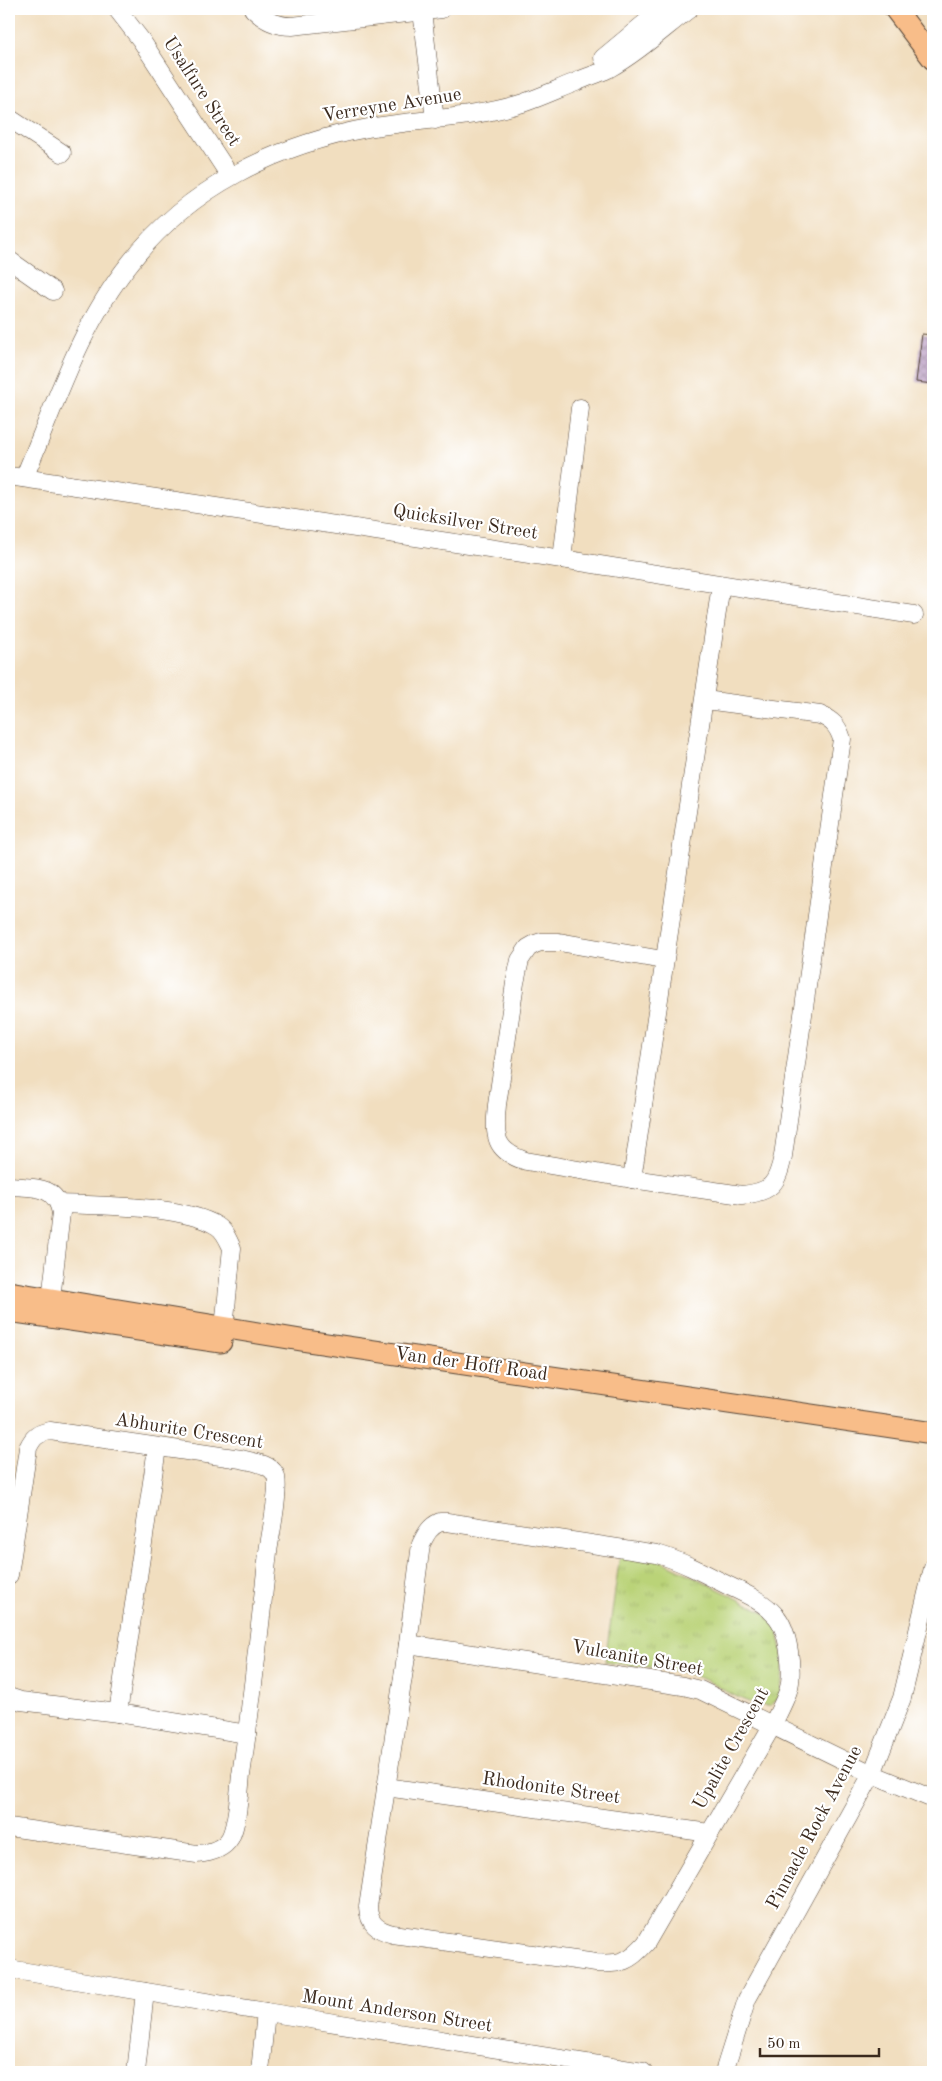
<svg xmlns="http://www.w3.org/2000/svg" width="942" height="2081" font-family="'Old Standard TT',serif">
	<defs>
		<pattern id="park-tufts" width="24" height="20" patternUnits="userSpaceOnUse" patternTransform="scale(1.25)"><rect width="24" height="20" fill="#bad378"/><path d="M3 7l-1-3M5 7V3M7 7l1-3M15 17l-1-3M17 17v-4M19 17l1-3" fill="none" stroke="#a1b567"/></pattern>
		<pattern id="building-cross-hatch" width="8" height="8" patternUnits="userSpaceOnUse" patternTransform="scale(1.25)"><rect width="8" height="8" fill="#bb9fc4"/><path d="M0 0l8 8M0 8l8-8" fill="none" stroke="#99829f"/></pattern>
	</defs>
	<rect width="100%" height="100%" fill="#fff"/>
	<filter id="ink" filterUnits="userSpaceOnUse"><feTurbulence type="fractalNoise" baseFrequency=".02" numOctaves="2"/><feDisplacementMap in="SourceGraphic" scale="10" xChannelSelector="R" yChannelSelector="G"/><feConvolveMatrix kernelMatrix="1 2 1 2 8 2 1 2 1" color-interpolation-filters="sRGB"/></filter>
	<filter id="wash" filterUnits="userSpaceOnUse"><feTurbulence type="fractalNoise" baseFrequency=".0096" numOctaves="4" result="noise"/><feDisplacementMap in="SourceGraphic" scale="20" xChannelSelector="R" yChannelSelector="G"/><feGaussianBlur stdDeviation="1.12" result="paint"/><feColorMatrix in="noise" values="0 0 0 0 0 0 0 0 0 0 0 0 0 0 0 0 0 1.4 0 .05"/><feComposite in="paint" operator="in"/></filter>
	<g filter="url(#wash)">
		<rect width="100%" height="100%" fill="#f1debf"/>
		<path fill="url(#park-tufts)" stroke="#7a7e4b" d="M 620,1555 L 658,1559 L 764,1612 L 777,1626 L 784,1662 L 780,1697 L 770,1706 C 744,1706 720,1685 696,1676 C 667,1667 635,1666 605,1662 Z"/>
		<g id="blocks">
			<path fill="url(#building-cross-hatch)" d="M 922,334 L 933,335 L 933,384 L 916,382 Z"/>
		</g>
	</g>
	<g filter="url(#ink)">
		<use href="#blocks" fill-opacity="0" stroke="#564536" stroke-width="1"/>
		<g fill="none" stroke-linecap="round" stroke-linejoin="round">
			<g stroke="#564536" stroke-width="19">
				<g id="minor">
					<path d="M 117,9 L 141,40 L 230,176"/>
					<path d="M 253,9 C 264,20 276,26 292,26 L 442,9"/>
					<path d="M 422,11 L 435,120"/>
					<path d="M 603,58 L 662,9"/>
					<path d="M 9,118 L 62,153"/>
					<path d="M 9,260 L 53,291"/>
					<path d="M 9,476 L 562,559 L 914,615"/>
					<path d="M 24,478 C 55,405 80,325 130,263 C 188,188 276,145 368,128 C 419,119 472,119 523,103 C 541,97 558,89 576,82 C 586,77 598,74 608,69 C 637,53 663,29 689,9"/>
					<path d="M 562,559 L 580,408"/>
					<path d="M 663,960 L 559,942 L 541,942 L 535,944 L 528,948 L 520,960 L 515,983 L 497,1105 C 494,1136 494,1151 526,1161 L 632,1179 L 742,1195 C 772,1192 777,1184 783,1156 L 842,739 C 838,726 832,720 820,715 L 705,700"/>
					<path d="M 632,1179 L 721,585"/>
					<path d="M 9,1186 C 33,1188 56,1184 61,1213 L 51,1299"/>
					<path d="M 60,1204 C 100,1206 183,1205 217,1226 C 225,1231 228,1240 232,1248 L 224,1328"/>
					<path d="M 440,1522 L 447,1522 L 657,1554 C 681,1561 702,1572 723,1583 C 741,1592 762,1600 775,1615 C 789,1629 794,1673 788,1691 C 784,1703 777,1715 772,1726 L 646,1943 C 630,1961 621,1965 596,1963 L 393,1934 C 377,1930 369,1924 368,1907 L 408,1644 L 421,1544 C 426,1534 429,1527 440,1522 Z"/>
					<path d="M 9,1575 L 28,1448 C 33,1437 38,1433 50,1431 L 241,1459 C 252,1462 269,1463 275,1474 C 281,1484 270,1537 268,1552 C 260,1627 252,1701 241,1775 C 239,1792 238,1823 230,1838 C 223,1850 209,1853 197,1854 L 9,1827"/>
					<path d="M 408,1644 L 683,1686 L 700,1690 L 872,1774 L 933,1799"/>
					<path d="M 9,1697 L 21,1701 L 118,1713 L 247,1734"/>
					<path d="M 118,1713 L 157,1448"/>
					<path d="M 386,1787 L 709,1833"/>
					<path d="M 9,1969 L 266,2012 L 643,2072"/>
					<path d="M 136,2072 L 145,1992"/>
					<path d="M 260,2072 L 266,2012"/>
					<path d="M 724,2072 L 747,1999 L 872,1774 L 902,1698 L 933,1568"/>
				</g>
			</g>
			<g stroke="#564536" stroke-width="23">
				<g id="major">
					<path d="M 895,9 L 933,59"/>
					<path d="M 9,1292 L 307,1341 L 933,1433"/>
					<path d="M 9,1311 L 221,1342"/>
				</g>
			</g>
			<use href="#minor" stroke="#fff" stroke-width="18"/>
			<use href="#major" stroke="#f8bd89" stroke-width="21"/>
		</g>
	</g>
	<g text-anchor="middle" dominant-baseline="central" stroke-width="4.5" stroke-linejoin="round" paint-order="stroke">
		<g font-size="19" fill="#3b2a1e" stroke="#fff">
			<text transform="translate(201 92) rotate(57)">Usalfure Street</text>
			<text transform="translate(392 106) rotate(-9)">Verreyne Avenue</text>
			<text transform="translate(465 523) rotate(9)">Quicksilver Street</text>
			<text transform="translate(471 1365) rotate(8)">Van der Hoff Road</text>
			<text transform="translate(189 1432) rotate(9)">Abhurite Crescent</text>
			<text transform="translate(637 1659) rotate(10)">Vulcanite Street</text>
			<text transform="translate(732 1749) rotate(-61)">Upalite Crescent</text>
			<text transform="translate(551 1789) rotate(8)">Rhodonite Street</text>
			<text transform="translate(815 1828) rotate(-62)">Pinnacle Rock Avenue</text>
			<text transform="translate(397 2012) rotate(9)">Mount Anderson Street</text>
		</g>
	</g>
	<rect width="942" height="2081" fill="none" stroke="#fff" stroke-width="30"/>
	<path d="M760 2048v8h119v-8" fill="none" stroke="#3b2a1e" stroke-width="2.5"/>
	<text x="767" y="2048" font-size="15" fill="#3b2a1e" stroke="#ffffff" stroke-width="4" paint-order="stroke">50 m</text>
</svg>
